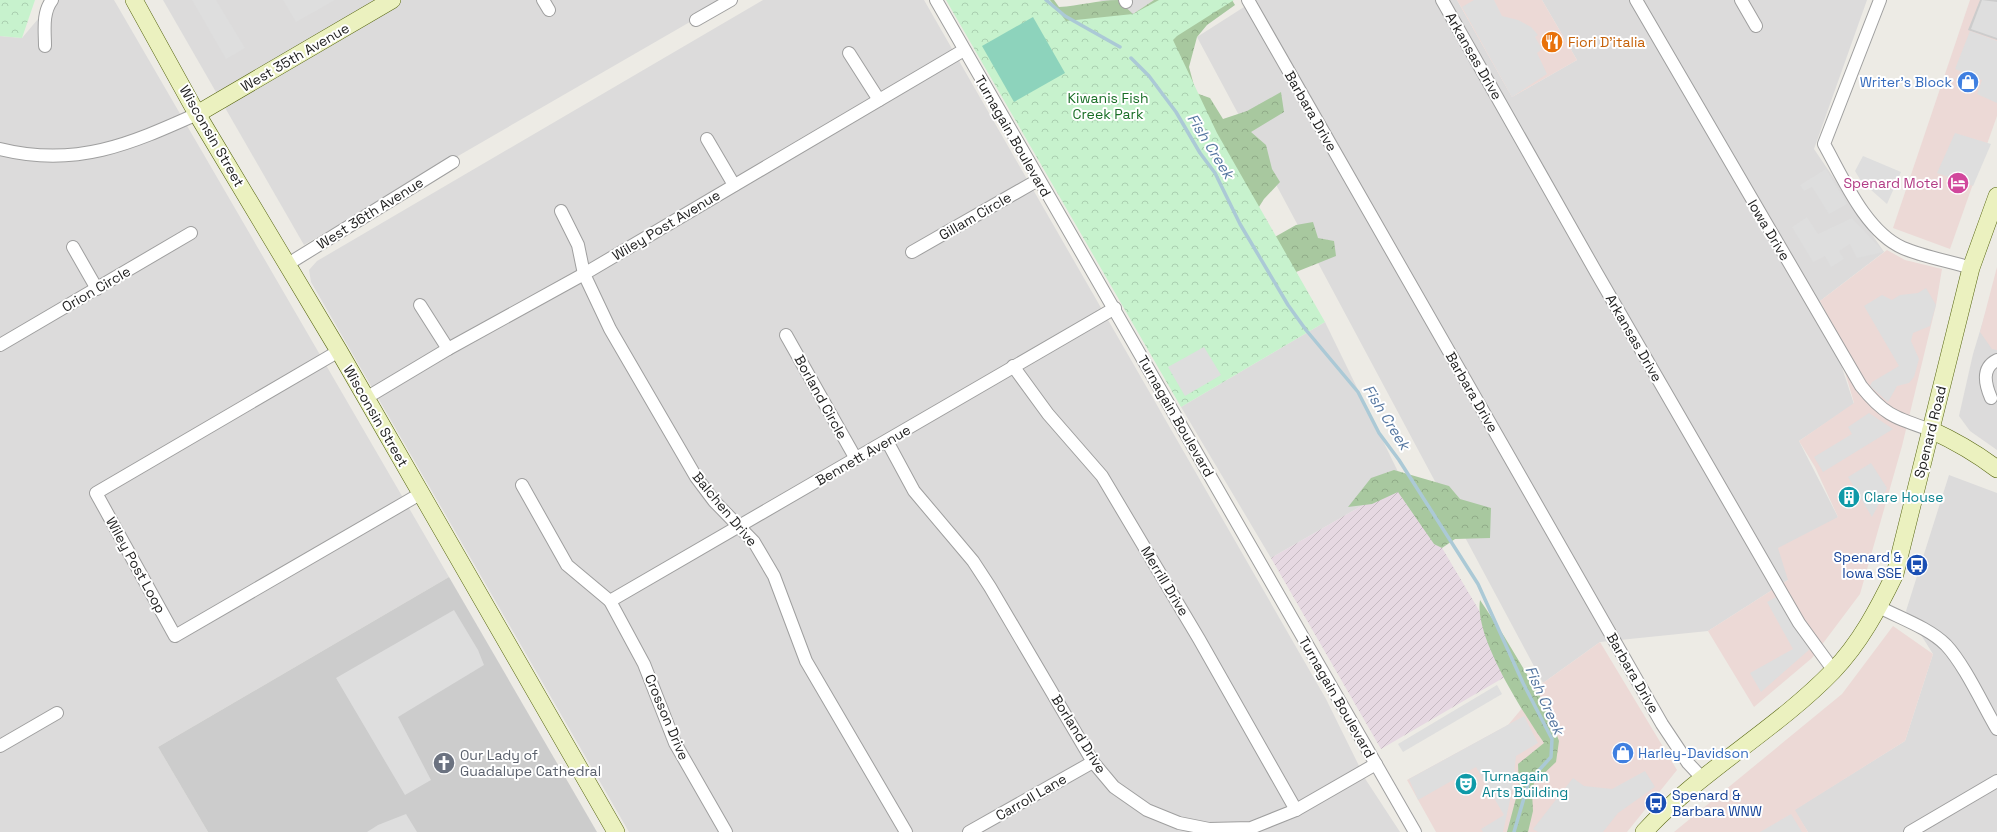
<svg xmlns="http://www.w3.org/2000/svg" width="1997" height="832" font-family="'Space Grotesk',sans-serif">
	<defs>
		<pattern id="industrial-furrows" width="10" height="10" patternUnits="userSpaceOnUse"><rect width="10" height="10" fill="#e6d8e2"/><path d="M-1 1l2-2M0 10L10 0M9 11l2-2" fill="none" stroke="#c5b9c1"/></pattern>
		<pattern id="forest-crowns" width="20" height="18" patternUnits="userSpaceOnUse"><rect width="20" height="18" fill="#a8c89f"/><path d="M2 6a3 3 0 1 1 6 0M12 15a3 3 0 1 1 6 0" fill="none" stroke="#90ab88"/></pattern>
		<pattern id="park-crowns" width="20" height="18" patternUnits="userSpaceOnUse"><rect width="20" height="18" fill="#c7f2cd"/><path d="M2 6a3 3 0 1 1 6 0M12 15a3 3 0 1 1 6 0" fill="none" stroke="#aacfb0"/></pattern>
	</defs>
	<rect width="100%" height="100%" fill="#edebe5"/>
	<g fill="#dcdbdb">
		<path d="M 54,0 L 114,0 L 449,577 L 158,747 L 208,832 L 0,832 L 0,36 L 22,38 Z"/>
		<path d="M 163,0 L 728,0 L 304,245 Z"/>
		<path d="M 763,0 L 924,0 L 1326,699 L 1366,780 L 1400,832 L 629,832 L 311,282 L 309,270 L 317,261 Z"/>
		<path d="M 1099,0 L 1154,0 L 1133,14 Z"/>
		<path d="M 1255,0 L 1457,0 L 1512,97 L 1577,60 L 1542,0 L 1867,0 L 1814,149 L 1884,252 L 1820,301 L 1854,404 L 1799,441 L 1838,517 L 1788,580 L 1708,631 L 1600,642 L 1543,683 L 1197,37 Z"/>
		<path d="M 1997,275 L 1997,450 L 1970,431 L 1959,416 L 1973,354 Z"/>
		<path d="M 1325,322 L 1403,482 L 1271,558 L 1181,407 Z"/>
		<path d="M 1949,475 L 1997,493 L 1997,832 L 1808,832 L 1794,810 L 1905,741 L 1933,654 L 1906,611 Z"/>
	</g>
	<g fill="#ecd9d6">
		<path d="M 1457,0 L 1542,0 L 1577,60 L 1512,97 Z"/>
		<path d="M 1970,0 L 1997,0 L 1997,116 L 1950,249 L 1893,228 Z"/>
		<path d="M 1887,250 L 1905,260 L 1942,269 L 1936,305 L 1902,446 L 1860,594 L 1812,658 L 1754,707 L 1708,631 L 1788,580 L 1778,548 L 1838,517 L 1815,467 L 1799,441 L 1854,403 L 1830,320 L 1820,301 Z"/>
		<path d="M 1997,267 L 1997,350 L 1992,349 L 1980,332 Z"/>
		<path d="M 1893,626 L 1933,654 L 1905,741 L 1795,810 L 1808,832 L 1674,832 L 1842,694 Z"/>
		<path d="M 1600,642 L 1677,770 L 1627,832 L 1436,832 L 1407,780 L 1508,725 L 1543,683 Z"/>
	</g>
	<path fill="url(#industrial-furrows)" d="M 1403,482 L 1515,671 L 1381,749 L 1271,558 Z"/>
	<g fill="#ccc">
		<path d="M 1980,0 L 1997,0 L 1997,40 L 1968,30 Z"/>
		<path d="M 449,577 L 597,832 L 208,832 L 158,747 Z"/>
	</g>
	<g fill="url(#forest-crowns)">
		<path d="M 1027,0 L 1054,0 L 1059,7 C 1079,6 1098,0 1118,0 L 1133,14 L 1154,0 L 1232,0 L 1235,5 L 1207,25 L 1197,37 L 1189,67 L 1196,93 L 1210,98 L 1223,119 L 1247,111 L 1281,92 L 1284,112 L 1251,132 L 1266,145 L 1272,169 L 1280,182 L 1264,199 L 1257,210 L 1273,238 L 1296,225 L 1313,222 L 1318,238 L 1334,241 L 1336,256 L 1296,272 L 1321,320 Z"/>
		<path d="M 1394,470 L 1449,486 L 1460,499 L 1491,508 L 1490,538 L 1455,539 L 1442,548 L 1434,544 L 1398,492 L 1372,504 L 1348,507 L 1371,478 Z"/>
		<path d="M 1480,600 L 1504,636 L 1547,708 L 1559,741 L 1556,762 L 1534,783 L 1532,792 L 1533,811 L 1528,832 L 1507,832 L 1519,787 L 1518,764 L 1544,743 C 1523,712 1474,637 1480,600 Z"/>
	</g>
	<g fill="url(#park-crowns)">
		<path d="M 0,0 L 35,0 L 22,38 L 0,36 Z"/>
		<path d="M 946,0 L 1050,0 L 1066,21 L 1133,14 L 1159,0 L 1234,0 L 1177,36 L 1173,40 L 1217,133 L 1325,322 L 1181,407 Z"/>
	</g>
	<path fill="#8dd3bc" d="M 1033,17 L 1065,73 L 1014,102 L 982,46 Z"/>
	<g fill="#dedede">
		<path d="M 192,0 L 216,0 L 245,48 L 226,59 Z"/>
		<path d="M 283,0 L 335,0 L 296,22 Z"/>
		<path d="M 1474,0 L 1494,0 L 1502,16 L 1518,20 L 1531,27 L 1538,35 L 1535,37 L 1542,49 L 1537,53 L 1547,74 L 1512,97 L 1462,7 Z"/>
		<path d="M 1982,0 L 1997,2 L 1997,38 L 1971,29 Z"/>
		<path d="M 1970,31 L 1997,41 L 1997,103 L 1977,94 L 1982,80 L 1955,69 Z"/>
		<path d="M 1955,133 L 1991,144 L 1973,186 L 1937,173 Z"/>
		<path d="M 1863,156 L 1901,172 L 1887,204 L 1861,181 L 1855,171 Z"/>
		<path d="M 1826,169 L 1847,204 L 1829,214 L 1812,187 L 1804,191 L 1800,185 Z"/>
		<path d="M 1807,217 L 1818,234 L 1852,218 L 1884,252 L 1857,258 L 1850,244 L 1839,251 L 1844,259 L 1831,267 L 1825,256 L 1813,262 L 1792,227 Z"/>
		<path d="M 1926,288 L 1936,305 L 1930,326 L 1913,333 L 1911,341 L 1919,359 L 1914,377 L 1909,383 L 1897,386 L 1888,402 L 1870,386 L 1872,382 L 1899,366 L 1864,306 L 1882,295 L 1892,300 L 1900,295 L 1918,293 Z"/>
		<path d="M 1204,347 L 1221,375 L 1185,396 L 1168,367 Z"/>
		<path d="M 1869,413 L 1893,429 L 1823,472 L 1814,457 L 1852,434 L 1848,427 Z"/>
		<path d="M 1871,463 L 1887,488 L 1872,517 L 1848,477 Z"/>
		<path d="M 1780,595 L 1810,649 L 1761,692 L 1750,673 L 1793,649 L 1767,602 Z"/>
		<path d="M 454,610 L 478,650 L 484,665 L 398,717 L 431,780 L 405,795 L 336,678 Z"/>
		<path d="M 1497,685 L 1502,694 L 1403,752 L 1398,744 Z"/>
		<path d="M 1524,716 L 1538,743 L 1516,756 L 1512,791 L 1503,832 L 1483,832 L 1481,829 L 1504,815 L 1476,767 L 1418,800 L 1409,779 Z"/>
		<path d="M 1645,771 L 1655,787 L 1618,813 L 1603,832 L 1538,832 L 1533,829 L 1573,778 L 1584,786 L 1612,789 Z"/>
		<path d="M 406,814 L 417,832 L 367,832 L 378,825 Z"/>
		<path d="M 1791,814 L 1802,832 L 1760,832 Z"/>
	</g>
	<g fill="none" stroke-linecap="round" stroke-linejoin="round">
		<g stroke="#abc9d6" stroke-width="3.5">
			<path d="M 1046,0 L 1065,16 L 1120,47"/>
			<path d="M 1131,58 L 1149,76 L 1176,112 L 1200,153 L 1215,173 L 1240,224 L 1288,305 L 1306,330 L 1358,392 L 1379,433 L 1399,460 L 1478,584 L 1523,683 L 1552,739 L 1551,757 L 1529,781 L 1514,832"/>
		</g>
		<g stroke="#9f9f9f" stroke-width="14">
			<g id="street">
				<path d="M 543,0 L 549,10"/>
				<path d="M 936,0 L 1415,832"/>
				<path d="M 1125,0 L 1126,2"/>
				<path d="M 1248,0 L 1662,724 L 1688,763 L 1703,779"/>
				<path d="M 1442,0 L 1596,272 L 1799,623 L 1834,671"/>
				<path d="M 1636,0 L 1861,386 C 1885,416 1896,418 1931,430"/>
				<path d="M 1741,0 L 1756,26"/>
				<path d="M 1880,0 L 1824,144 C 1843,178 1866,232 1903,248 C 1924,257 1949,261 1971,268"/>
				<path d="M 696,20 L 731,0"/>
				<path d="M 45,46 C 45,31 42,13 52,0"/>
				<path d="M 849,53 L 879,100"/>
				<path d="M 707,139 L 734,185"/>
				<path d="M 0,149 C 76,168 130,144 197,114"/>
				<path d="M 561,211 L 578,245 L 584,274 L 610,329 L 696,477 L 714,501 L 754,542 L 774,576 L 806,661 L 906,832"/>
				<path d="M 73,247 L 97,289"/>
				<path d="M 912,252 L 1038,180"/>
				<path d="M 288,264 L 453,162"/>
				<path d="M 420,305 L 448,349"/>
				<path d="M 786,335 L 856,459"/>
				<path d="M 0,345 L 191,233"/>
				<path d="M 339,351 L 96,493 L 175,636 L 420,494"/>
				<path d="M 1013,366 L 1048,414 L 1102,476 L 1199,639 L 1296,810"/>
				<path d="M 366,398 L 448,349 L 584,274 L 964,50"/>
				<path d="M 1991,398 C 1985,384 1981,368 1997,360"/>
				<path d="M 887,441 L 914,491 L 973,561 L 990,587 L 1093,762 L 1114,787 L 1147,810 L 1179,823 L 1209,829 L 1251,828 L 1296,810 L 1376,764"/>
				<path d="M 522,485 L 567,565 L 610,601 L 644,664 L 675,743 L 726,832"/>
				<path d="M 610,601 L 1115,308"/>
				<path d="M 1879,607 C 1900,618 1929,628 1946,645 C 1964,664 1983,705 1997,729"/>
				<path d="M 0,746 L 57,713"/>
				<path d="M 969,832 L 1093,762"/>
				<path d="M 1910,832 L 1997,781"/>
			</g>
		</g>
		<g stroke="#586712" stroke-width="18">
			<g id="secondary">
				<path d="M 134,0 L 197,114 L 339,351 L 616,832"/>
				<path d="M 197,114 L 392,0"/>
				<path d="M 1931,430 C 1955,441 1976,453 1997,469"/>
				<path d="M 1644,832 C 1700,771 1776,730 1833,671 C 1860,643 1878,609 1895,574 L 1971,268 L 1997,196"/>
			</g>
		</g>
		<use href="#street" stroke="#fff" stroke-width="12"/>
		<use href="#secondary" stroke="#ebf1bf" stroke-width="17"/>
	</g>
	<defs>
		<g id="restaurant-disc" transform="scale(1.15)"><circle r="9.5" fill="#e8710a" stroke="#fff"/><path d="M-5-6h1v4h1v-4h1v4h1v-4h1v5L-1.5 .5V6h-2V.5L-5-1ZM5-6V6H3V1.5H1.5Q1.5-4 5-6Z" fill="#fff"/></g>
		<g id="shop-disc" transform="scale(1.15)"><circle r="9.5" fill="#3f7fe0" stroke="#fff"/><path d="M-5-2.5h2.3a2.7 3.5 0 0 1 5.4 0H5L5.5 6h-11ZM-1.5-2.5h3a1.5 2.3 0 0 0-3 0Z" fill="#fff"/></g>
		<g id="hotel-disc" transform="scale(1.15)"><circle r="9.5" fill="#d1479c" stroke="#fff"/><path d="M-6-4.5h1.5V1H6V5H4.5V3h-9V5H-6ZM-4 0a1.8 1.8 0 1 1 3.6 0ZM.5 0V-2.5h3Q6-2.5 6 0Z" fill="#fff"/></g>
		<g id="building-disc" transform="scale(1.15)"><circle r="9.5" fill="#0f9aa8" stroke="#fff"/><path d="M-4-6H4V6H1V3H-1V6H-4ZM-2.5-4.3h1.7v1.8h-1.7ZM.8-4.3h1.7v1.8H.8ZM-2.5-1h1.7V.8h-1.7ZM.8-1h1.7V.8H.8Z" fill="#fff"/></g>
		<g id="bus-disc" transform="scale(1.15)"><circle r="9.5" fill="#1a4fb4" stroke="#fff"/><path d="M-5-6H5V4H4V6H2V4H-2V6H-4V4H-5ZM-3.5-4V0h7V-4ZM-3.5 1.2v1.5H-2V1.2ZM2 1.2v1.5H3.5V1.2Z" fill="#fff"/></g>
		<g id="church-disc" transform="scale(1.15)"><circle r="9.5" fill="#6b7280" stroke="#fff"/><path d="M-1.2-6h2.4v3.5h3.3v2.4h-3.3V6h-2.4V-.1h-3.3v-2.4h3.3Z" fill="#fff"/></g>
		<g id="theatre-disc" transform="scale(1.15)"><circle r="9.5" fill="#0f9aa8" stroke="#fff"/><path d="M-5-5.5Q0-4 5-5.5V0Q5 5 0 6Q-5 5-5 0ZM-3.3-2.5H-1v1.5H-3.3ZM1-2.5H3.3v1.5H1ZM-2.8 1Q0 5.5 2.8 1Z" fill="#fff"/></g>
	</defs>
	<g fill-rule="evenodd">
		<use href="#restaurant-disc" x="1552" y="42"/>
		<use href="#shop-disc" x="1968" y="82"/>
		<use href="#hotel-disc" x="1958" y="183"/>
		<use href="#building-disc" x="1849" y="497"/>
		<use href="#bus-disc" x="1917" y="565"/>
		<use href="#shop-disc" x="1623" y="753"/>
		<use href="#church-disc" x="444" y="763"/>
		<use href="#theatre-disc" x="1466" y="784"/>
		<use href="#bus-disc" x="1656" y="803"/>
	</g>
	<g text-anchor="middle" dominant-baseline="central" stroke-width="4" stroke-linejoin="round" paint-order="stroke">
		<g font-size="14" fill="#c56008" stroke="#fff" text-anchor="start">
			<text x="1568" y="42">Fiori D'italia</text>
		</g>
		<g font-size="14" fill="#1e1e1e" stroke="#fff">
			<text transform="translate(1474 56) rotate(60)">Arkansas Drive</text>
			<text transform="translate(295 57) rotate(-30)">West 35th Avenue</text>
			<text transform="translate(1311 111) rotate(60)">Barbara Drive</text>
			<text transform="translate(212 136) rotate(60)">Wisconsin Street</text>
			<text transform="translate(1013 136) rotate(60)">Turnagain Boulevard</text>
			<text transform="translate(370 213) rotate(-32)">West 36th Avenue</text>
			<text transform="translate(975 216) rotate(-30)">Gillam Circle</text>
			<text transform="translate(666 225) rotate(-31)">Wiley Post Avenue</text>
			<text transform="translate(1769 230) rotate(59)">Iowa Drive</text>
			<text transform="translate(96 289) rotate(-30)">Orion Circle</text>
			<text transform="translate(1634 338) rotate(60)">Arkansas Drive</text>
			<text transform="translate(1472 392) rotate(60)">Barbara Drive</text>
			<text transform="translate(821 397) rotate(61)">Borland Circle</text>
			<text transform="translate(376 416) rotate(60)">Wisconsin Street</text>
			<text transform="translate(1176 416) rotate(60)">Turnagain Boulevard</text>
			<text transform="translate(1930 432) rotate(-76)">Spenard Road</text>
			<text transform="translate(863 455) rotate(-30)">Bennett Avenue</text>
			<text transform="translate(725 509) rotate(50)">Balchen Drive</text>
			<text transform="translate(136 565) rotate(61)">Wiley Post Loop</text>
			<text transform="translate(1165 581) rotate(59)">Merrill Drive</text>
			<text transform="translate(1633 673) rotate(60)">Barbara Drive</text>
			<text transform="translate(1337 697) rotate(60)">Turnagain Boulevard</text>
			<text transform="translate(667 717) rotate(67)">Crosson Drive</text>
			<text transform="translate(1079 734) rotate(58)">Borland Drive</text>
			<text transform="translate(1031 797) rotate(-30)">Carroll Lane</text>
		</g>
		<g font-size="14" fill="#366cbe" stroke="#fff" text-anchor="end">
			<text x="1952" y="82">Writer's Block</text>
			<text x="1638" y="753" text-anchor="start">Harley-Davidson</text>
		</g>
		<g font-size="14" fill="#196e26" stroke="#fff">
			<text x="1108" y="98">Kiwanis Fish<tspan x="1108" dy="16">Creek Park</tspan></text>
		</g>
		<g font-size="14" fill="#b23c85" stroke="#fff" text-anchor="end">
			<text x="1942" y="183">Spenard Motel</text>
		</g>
		<g font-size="14" fill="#0d838f" stroke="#fff" text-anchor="start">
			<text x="1864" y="497">Clare House</text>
			<text x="1482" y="776">Turnagain<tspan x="1482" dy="16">Arts Building</tspan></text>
		</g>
		<g font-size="14" fill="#164399" stroke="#fff" text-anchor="end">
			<text x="1902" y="557">Spenard &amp;<tspan x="1902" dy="16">Iowa SSE</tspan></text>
			<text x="1672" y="795" text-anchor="start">Spenard &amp;<tspan x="1672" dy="16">Barbara WNW</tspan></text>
		</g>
		<g font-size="14" fill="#5b616d" stroke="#fff" text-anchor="start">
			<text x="460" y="755">Our Lady of<tspan x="460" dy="16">Guadalupe Cathedral</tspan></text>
		</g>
		<g font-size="15" font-style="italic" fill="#5677a1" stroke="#fff">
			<text transform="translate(1211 146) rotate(58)">Fish Creek</text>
			<text transform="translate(1387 417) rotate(58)">Fish Creek</text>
			<text transform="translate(1545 700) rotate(66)">Fish Creek</text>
		</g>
	</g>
</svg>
